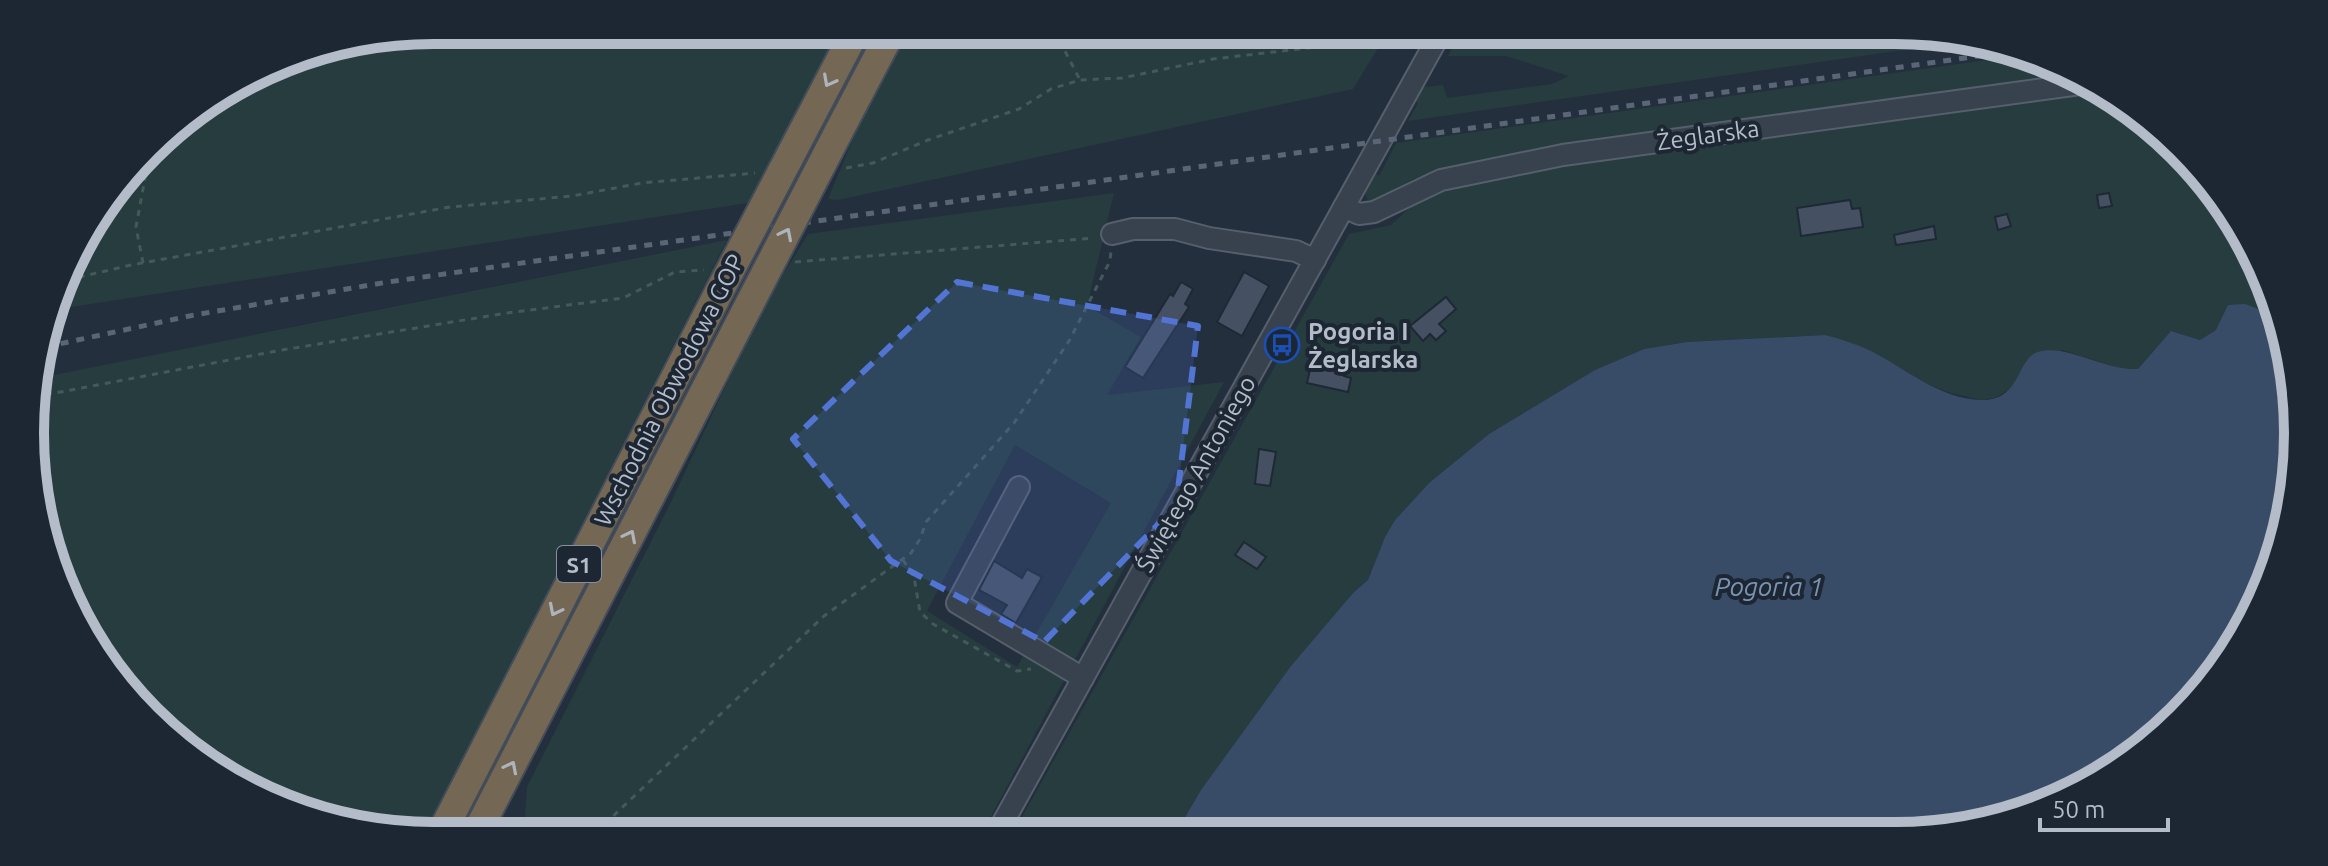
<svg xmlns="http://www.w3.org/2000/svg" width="2328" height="866" font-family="Ubuntu,sans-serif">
	<rect width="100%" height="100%" fill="#242f3e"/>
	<g fill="#263c3f" fill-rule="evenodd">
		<path d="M 433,30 L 841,30 L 748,203 L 58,309 L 84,232 L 168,130 L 303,52 Z"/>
		<path d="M 909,30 L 1389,30 L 1353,89 L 838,200 L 828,199 L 858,127 Z"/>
		<path d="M 1461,30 L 1895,30 L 1973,40 L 1408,121 L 1418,103 L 1413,99 L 1424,87 L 1443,85 L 1447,98 L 1552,84 L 1569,76 L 1506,56 L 1448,56 Z"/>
		<path d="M 2022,55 L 2068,77 L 1446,169 L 1414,179 L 1378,200 L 1368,200 L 1364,192 L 1373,173 L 1379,176 L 1396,143 Z"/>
		<path d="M 2099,93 L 2141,114 L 2244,232 L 2272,314 L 2267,313 L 2216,330 L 2200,340 L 2171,331 L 2138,369 L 2124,370 L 2063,350 L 2028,359 L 2013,387 L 1995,398 L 1980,400 L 1948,392 L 1914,379 L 1872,352 L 1825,335 L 1687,342 L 1644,349 L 1595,370 L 1489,434 L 1429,483 L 1395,520 L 1385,537 L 1368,580 L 1354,592 L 1201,790 L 1175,834 L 1012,835 L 1349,234 L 1391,225 L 1407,210 L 1428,195 L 1455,185 L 1506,175 Z"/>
		<path d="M 1114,193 L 1087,306 L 1141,337 L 1107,395 L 1224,382 L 981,835 L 524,836 L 527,787 L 670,504 L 762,309 L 808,234 ZM 1015,445 L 1111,503 L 1017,667 L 927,611 Z"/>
		<path d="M 727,240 L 423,835 L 328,822 L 188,753 L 98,657 L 38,512 L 34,379 Z"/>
	</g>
	<path fill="#394c67" d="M 2245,304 L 2272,314 L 2295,381 L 2284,538 L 2230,657 L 2161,736 L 2073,795 L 1948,832 L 1175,834 L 1201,790 L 1291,666 L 1354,592 L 1368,580 L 1385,537 L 1395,520 L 1429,483 L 1489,434 L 1595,370 L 1644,349 L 1687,342 L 1825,335 C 1841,339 1856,344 1871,351 C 1906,369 1940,399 1981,400 C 2022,401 2016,358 2038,352 C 2066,343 2105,371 2138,369 L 2171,331 L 2200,340 L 2216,330 L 2228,305 Z"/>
	<g fill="#455162" stroke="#1f2835" stroke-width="2">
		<path d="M 2109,193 L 2112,206 L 2099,208 L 2097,195 Z"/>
		<path d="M 1850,200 L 1852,209 L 1860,208 L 1863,227 L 1801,236 L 1797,208 Z"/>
		<path d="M 2007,214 L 2011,226 L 1998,230 L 1995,217 Z"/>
		<path d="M 1934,226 L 1936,239 L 1896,245 L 1894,235 Z"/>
		<path d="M 1244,272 L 1269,286 L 1242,336 L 1217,322 Z"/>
		<path d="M 1181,282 L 1193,289 L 1185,304 L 1189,307 L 1143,378 L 1125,367 L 1170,294 L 1173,296 Z"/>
		<path d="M 1446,297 L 1456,309 L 1439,324 L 1446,331 L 1436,340 L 1430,334 L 1423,341 L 1410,326 Z"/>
		<path d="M 1313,356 L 1347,364 L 1344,376 L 1351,378 L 1348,392 L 1307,383 Z"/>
		<path d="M 1259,449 L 1276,452 L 1270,486 L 1255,484 Z"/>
		<path d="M 1244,542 L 1266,557 L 1257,569 L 1235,555 Z"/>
		<path d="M 994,561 L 1022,578 L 1027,569 L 1042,577 L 1016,623 L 1001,614 L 1007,605 L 979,590 Z"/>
	</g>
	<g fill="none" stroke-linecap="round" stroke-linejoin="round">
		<g stroke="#565f6c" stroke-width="24">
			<g id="minor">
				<path d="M 1344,207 L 1359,214 L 1374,212 L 1441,180 L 1563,155 L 2080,84"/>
				<path d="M 1112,234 L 1133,229 L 1175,229 L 1209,238 L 1296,251 L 1315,260"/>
				<path d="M 1019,487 L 957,603 L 1083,678"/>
				<path d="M 996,835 L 1442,30"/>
			</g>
		</g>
		<g stroke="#434c59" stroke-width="32">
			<g id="highway">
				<path d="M 839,131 L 892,30"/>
				<path d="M 802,133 L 856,30"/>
				<path d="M 440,836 L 719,292"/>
				<path d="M 475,836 L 750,303"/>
			</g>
		</g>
		<g stroke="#44595c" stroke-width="3" stroke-dasharray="6 6" stroke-linecap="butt">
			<path d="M 1054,30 L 1080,80"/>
			<path d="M 1377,40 L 1383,30"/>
			<path d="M 846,168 L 873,163 L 928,140 L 1019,109 L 1051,89 L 1080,80 L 1122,78 L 1213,59 L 1377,40 L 1421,31"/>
			<path d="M 795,262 L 1094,238"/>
			<path d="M 143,263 L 136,227 L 150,151"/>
			<path d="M 67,280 L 131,265 L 450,207 L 572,196 L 642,183 L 755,173"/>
			<path d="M 34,397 L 282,350 L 507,313 L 623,298 L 675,272 L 704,270"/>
			<path d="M 903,560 L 914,577 L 920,612 L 933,624 L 1017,671 L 1031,669"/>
			<path d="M 601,836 L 609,820 L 824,616 L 911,553 L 920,539 L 926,522 L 1014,423 L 1069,341 L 1110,261 L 1111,251"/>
		</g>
		<use href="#minor" stroke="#38414e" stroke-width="20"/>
		<use href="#highway" stroke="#746855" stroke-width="28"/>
		<path stroke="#5a6575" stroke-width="5" stroke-dasharray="8 8" stroke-linecap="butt" d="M 45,347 L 194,315 L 388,282 L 2014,51"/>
		<g stroke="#434c59" stroke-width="32" stroke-linecap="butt">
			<g id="highway-bridge">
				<path d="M 719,292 L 802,133"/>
				<path d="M 750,303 L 839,131"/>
			</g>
		</g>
		<use href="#highway-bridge" stroke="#746855" stroke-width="28"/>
	</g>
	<defs><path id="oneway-chevron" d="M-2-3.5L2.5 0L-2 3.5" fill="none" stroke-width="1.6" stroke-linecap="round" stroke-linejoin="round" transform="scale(2)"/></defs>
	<g stroke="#aeb4bd">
		<use href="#oneway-chevron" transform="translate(829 81) rotate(118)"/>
		<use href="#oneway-chevron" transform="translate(786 234) rotate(-63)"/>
		<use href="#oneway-chevron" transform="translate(630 536) rotate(-63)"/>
		<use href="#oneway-chevron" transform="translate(555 610) rotate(117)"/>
		<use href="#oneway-chevron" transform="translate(511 767) rotate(-63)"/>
	</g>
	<path fill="#5274d3" fill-opacity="0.2" stroke="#5274d3" stroke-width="6" stroke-dasharray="16 10" stroke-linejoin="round" d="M 957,282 L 1198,326 L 1176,506 L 1044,642 L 891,561 L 793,439 Z"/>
	<defs>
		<g id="bus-ring" transform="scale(1.8)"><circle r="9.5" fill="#1d2633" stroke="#1a4fb4" stroke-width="1.5"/><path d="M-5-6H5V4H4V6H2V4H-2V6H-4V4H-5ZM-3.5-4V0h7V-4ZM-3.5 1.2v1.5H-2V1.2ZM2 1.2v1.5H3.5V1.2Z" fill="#1a4fb4"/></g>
	</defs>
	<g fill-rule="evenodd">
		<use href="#bus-ring" x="1282" y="345"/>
	</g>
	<g text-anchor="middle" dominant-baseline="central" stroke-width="8" stroke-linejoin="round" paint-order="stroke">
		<rect fill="#1d2633" stroke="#878f9c" stroke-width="2" x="557" y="546" width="44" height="36" rx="6"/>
		<g font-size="22" font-weight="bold" fill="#b4bcc9">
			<text x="579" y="564">S1</text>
		</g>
		<g font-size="24" fill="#b4bcc9" stroke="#1d2633">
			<text transform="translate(1708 135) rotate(-8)">Żeglarska</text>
			<text transform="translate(669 390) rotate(-63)">Wschodnia Obwodowa GOP</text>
			<text transform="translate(1196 474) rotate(-61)">Świętego Antoniego</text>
		</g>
		<g font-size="24" font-weight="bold" fill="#b4bcc9" stroke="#1d2633" text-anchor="start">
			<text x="1308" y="331">Pogoria I<tspan x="1308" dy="28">Żeglarska</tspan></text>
		</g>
		<g font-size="26" font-style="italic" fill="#7c92b1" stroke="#1d2633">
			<text x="1769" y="586">Pogoria 1</text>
		</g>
	</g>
	<path d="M0 0H2328V866H0ZM433 44H1895A389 389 0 0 1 2284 433V433A389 389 0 0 1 1895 822H433A389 389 0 0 1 44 433V433A389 389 0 0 1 433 44Z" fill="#1d2633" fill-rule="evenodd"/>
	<path fill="none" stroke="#b4bcc9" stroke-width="10" d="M433 44H1895A389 389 0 0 1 2284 433V433A389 389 0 0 1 1895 822H433A389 389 0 0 1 44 433V433A389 389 0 0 1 433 44Z"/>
	<path d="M2040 818v12h128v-12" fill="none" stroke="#b4bcc9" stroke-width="4"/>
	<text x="2052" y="818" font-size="24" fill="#b4bcc9" stroke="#1d2633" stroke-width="6" paint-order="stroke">50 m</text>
</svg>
